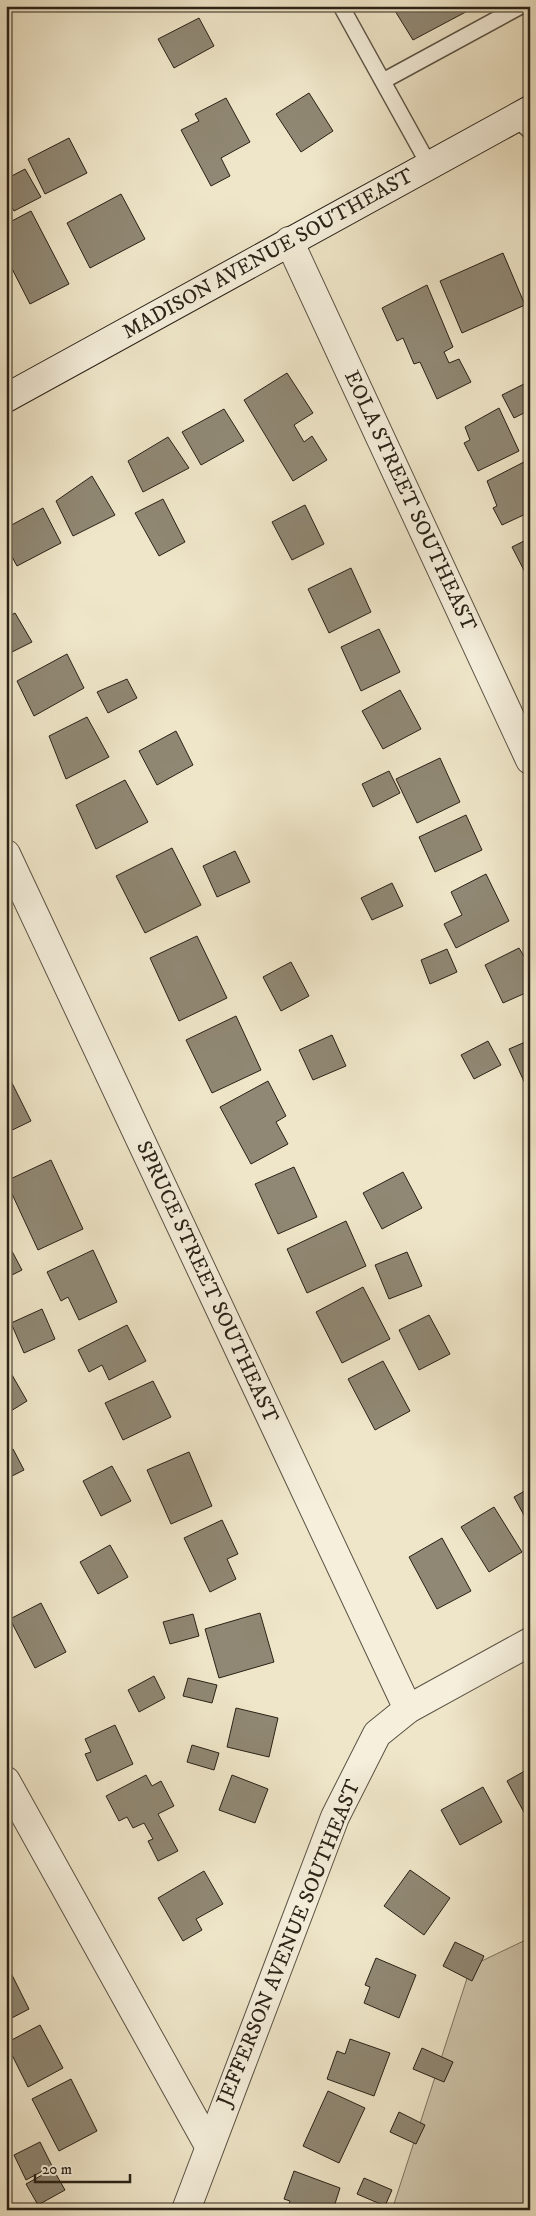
<svg xmlns="http://www.w3.org/2000/svg" width="536" height="2216" font-family="'IM FELL DW Pica',serif">
	<rect width="100%" height="100%" fill="#efe6c9"/>
	<filter id="stains"><feTurbulence type="fractalNoise" baseFrequency=".004" numOctaves="4"/><feColorMatrix values="0 0 0 0 .2 0 0 0 0 .09 0 0 0 0 .02 0 0 0 .5 -.17"/></filter>
	<radialGradient id="worn" r=".72"><stop offset=".6" stop-color="#630" stop-opacity="0"/><stop offset="1" stop-color="#630" stop-opacity=".3"/></radialGradient>
	<path fill="#cec5ab" stroke="#7c7461" d="M 530,1938 L 530,2210 L 392,2210 L 471,1966 Z"/>
	<g fill="#908874" stroke="#2a2217">
		<path d="M 392,6 L 477,6 L 413,40 Z"/>
		<path d="M 199,18 L 214,46 L 174,68 L 158,39 Z"/>
		<path d="M 309,93 L 333,131 L 301,152 L 276,114 Z"/>
		<path d="M 226,98 L 250,142 L 221,158 L 230,176 L 211,186 L 181,130 L 199,121 L 195,114 Z"/>
		<path d="M 69,138 L 87,173 L 45,194 L 28,159 Z"/>
		<path d="M 25,169 L 41,197 L 14,211 L 6,197 L 6,179 Z"/>
		<path d="M 121,194 L 145,239 L 90,268 L 67,223 Z"/>
		<path d="M 31,211 L 69,284 L 30,304 L 6,257 L 6,224 Z"/>
		<path d="M 503,253 L 525,305 L 462,333 L 440,281 Z"/>
		<path d="M 427,285 L 453,347 L 444,352 L 449,363 L 459,359 L 471,382 L 437,399 L 420,362 L 414,364 L 403,338 L 397,341 L 382,308 Z"/>
		<path d="M 6,296 L 11,305 L 6,307 Z"/>
		<path d="M 287,373 L 313,413 L 294,425 L 304,442 L 312,436 L 327,460 L 293,481 L 244,400 Z"/>
		<path d="M 530,381 L 530,410 L 514,418 L 502,395 Z"/>
		<path d="M 499,408 L 519,451 L 478,471 L 464,443 L 470,440 L 465,427 Z"/>
		<path d="M 224,409 L 244,441 L 201,465 L 182,432 Z"/>
		<path d="M 168,437 L 189,468 L 143,492 L 128,461 Z"/>
		<path d="M 524,462 L 530,474 L 530,512 L 502,525 L 493,508 L 497,506 L 487,481 Z"/>
		<path d="M 92,476 L 115,515 L 73,536 L 56,501 Z"/>
		<path d="M 163,499 L 185,542 L 159,556 L 135,513 Z"/>
		<path d="M 305,505 L 324,544 L 292,560 L 272,522 Z"/>
		<path d="M 43,508 L 61,543 L 17,566 L 6,546 L 6,528 Z"/>
		<path d="M 530,538 L 530,582 L 512,547 Z"/>
		<path d="M 351,568 L 371,612 L 329,633 L 308,589 Z"/>
		<path d="M 15,613 L 32,642 L 6,655 L 6,618 Z"/>
		<path d="M 379,629 L 400,672 L 361,691 L 341,647 Z"/>
		<path d="M 67,654 L 84,688 L 34,716 L 17,681 Z"/>
		<path d="M 127,679 L 137,698 L 108,713 L 97,692 Z"/>
		<path d="M 400,690 L 421,729 L 383,749 L 362,711 Z"/>
		<path d="M 87,717 L 109,757 L 66,779 L 49,736 Z"/>
		<path d="M 176,731 L 193,765 L 157,785 L 139,751 Z"/>
		<path d="M 440,758 L 460,802 L 417,823 L 396,779 Z"/>
		<path d="M 389,771 L 400,793 L 373,807 L 362,784 Z"/>
		<path d="M 125,780 L 148,822 L 96,849 L 76,805 Z"/>
		<path d="M 466,815 L 482,850 L 435,872 L 419,837 Z"/>
		<path d="M 172,848 L 201,905 L 145,933 L 116,876 Z"/>
		<path d="M 235,851 L 250,882 L 217,897 L 203,866 Z"/>
		<path d="M 486,874 L 509,921 L 456,948 L 444,924 L 462,915 L 451,892 Z"/>
		<path d="M 392,883 L 403,906 L 372,920 L 361,898 Z"/>
		<path d="M 197,936 L 227,998 L 179,1021 L 150,958 Z"/>
		<path d="M 519,948 L 530,966 L 530,991 L 503,1003 L 485,965 Z"/>
		<path d="M 447,949 L 457,972 L 430,984 L 421,960 Z"/>
		<path d="M 291,962 L 309,996 L 281,1011 L 263,977 Z"/>
		<path d="M 236,1016 L 261,1070 L 212,1093 L 186,1040 Z"/>
		<path d="M 332,1035 L 346,1066 L 313,1080 L 299,1050 Z"/>
		<path d="M 530,1040 L 530,1089 L 528,1090 L 509,1049 Z"/>
		<path d="M 488,1041 L 501,1065 L 474,1079 L 461,1055 Z"/>
		<path d="M 6,1071 L 31,1121 L 6,1133 Z"/>
		<path d="M 268,1081 L 286,1116 L 276,1122 L 288,1144 L 251,1164 L 220,1107 Z"/>
		<path d="M 51,1160 L 83,1229 L 38,1250 L 6,1181 Z"/>
		<path d="M 294,1167 L 317,1217 L 278,1234 L 255,1184 Z"/>
		<path d="M 403,1172 L 422,1208 L 382,1229 L 363,1193 Z"/>
		<path d="M 346,1221 L 366,1266 L 307,1293 L 287,1249 Z"/>
		<path d="M 6,1240 L 22,1270 L 6,1278 Z"/>
		<path d="M 93,1250 L 117,1302 L 79,1320 L 68,1297 L 61,1301 L 47,1272 Z"/>
		<path d="M 407,1252 L 422,1286 L 389,1299 L 375,1265 Z"/>
		<path d="M 363,1287 L 390,1339 L 342,1363 L 316,1312 Z"/>
		<path d="M 42,1309 L 55,1339 L 24,1353 L 11,1323 Z"/>
		<path d="M 429,1315 L 450,1354 L 419,1370 L 399,1330 Z"/>
		<path d="M 127,1325 L 146,1361 L 109,1380 L 102,1365 L 89,1372 L 78,1350 Z"/>
		<path d="M 383,1361 L 410,1411 L 375,1430 L 348,1379 Z"/>
		<path d="M 6,1368 L 8,1368 L 27,1401 L 6,1414 Z"/>
		<path d="M 153,1381 L 171,1417 L 123,1440 L 105,1403 Z"/>
		<path d="M 13,1449 L 24,1470 L 6,1479 L 6,1452 Z"/>
		<path d="M 189,1452 L 212,1506 L 171,1524 L 147,1470 Z"/>
		<path d="M 112,1466 L 131,1501 L 101,1516 L 83,1481 Z"/>
		<path d="M 530,1488 L 530,1526 L 514,1497 Z"/>
		<path d="M 494,1507 L 522,1552 L 489,1572 L 461,1527 Z"/>
		<path d="M 222,1520 L 238,1554 L 227,1559 L 236,1579 L 210,1592 L 184,1538 Z"/>
		<path d="M 442,1538 L 471,1591 L 437,1609 L 409,1557 Z"/>
		<path d="M 110,1545 L 128,1577 L 98,1594 L 80,1562 Z"/>
		<path d="M 41,1603 L 66,1652 L 35,1668 L 10,1619 Z"/>
		<path d="M 260,1613 L 274,1662 L 219,1678 L 205,1629 Z"/>
		<path d="M 193,1614 L 199,1636 L 170,1644 L 163,1622 Z"/>
		<path d="M 154,1676 L 165,1698 L 139,1712 L 128,1690 Z"/>
		<path d="M 188,1678 L 217,1685 L 212,1703 L 183,1696 Z"/>
		<path d="M 236,1708 L 278,1718 L 269,1757 L 227,1747 Z"/>
		<path d="M 115,1725 L 133,1764 L 97,1781 L 85,1754 L 91,1752 L 85,1739 Z"/>
		<path d="M 192,1745 L 219,1753 L 214,1770 L 187,1762 Z"/>
		<path d="M 530,1768 L 530,1814 L 526,1816 L 507,1781 Z"/>
		<path d="M 146,1775 L 152,1786 L 161,1781 L 174,1806 L 158,1814 L 178,1851 L 158,1861 L 148,1841 L 153,1839 L 144,1823 L 133,1828 L 127,1817 L 119,1821 L 106,1796 Z"/>
		<path d="M 232,1775 L 268,1789 L 255,1823 L 219,1810 Z"/>
		<path d="M 483,1787 L 502,1822 L 460,1845 L 441,1810 Z"/>
		<path d="M 410,1870 L 450,1898 L 424,1935 L 384,1906 Z"/>
		<path d="M 204,1871 L 223,1904 L 196,1919 L 202,1930 L 183,1941 L 158,1898 Z"/>
		<path d="M 455,1942 L 484,1956 L 472,1981 L 443,1966 Z"/>
		<path d="M 376,1958 L 416,1975 L 399,2018 L 364,2003 L 370,1987 L 365,1985 Z"/>
		<path d="M 8,1967 L 29,2009 L 6,2021 L 6,1968 Z"/>
		<path d="M 40,2025 L 63,2068 L 28,2087 L 6,2043 Z"/>
		<path d="M 350,2039 L 390,2053 L 374,2096 L 327,2079 L 337,2051 L 345,2054 Z"/>
		<path d="M 422,2048 L 453,2062 L 444,2082 L 413,2069 Z"/>
		<path d="M 71,2079 L 97,2131 L 59,2151 L 32,2099 Z"/>
		<path d="M 328,2091 L 365,2108 L 339,2163 L 303,2146 Z"/>
		<path d="M 399,2112 L 425,2125 L 416,2144 L 390,2132 Z"/>
		<path d="M 40,2142 L 52,2166 L 26,2180 L 14,2155 Z"/>
		<path d="M 53,2169 L 65,2190 L 38,2205 L 26,2184 Z"/>
		<path d="M 294,2171 L 340,2188 L 333,2210 L 287,2210 L 290,2201 L 284,2199 Z"/>
		<path d="M 364,2178 L 392,2190 L 385,2206 L 357,2194 Z"/>
	</g>
	<g fill="none" stroke-linecap="round" stroke-linejoin="round">
		<g stroke="#5b5344" stroke-width="18">
			<g id="lane">
				<path d="M 341,6 L 429,165"/>
				<path d="M 383,81 L 521,6"/>
				<path d="M 515,118 L 530,131"/>
			</g>
		</g>
		<g stroke="#5b5344" stroke-width="30">
			<g id="street">
				<path d="M 289,241 L 530,760"/>
				<path d="M 6,854 L 408,1709"/>
				<path d="M 6,1781 L 209,2146"/>
				<path d="M 186,2210 L 335,1817 L 377,1734 L 408,1709 L 530,1642"/>
			</g>
		</g>
		<g stroke="#2a2217" stroke-width="30">
			<path id="secondary" d="M 6,398 L 530,110"/>
		</g>
		<use href="#lane" stroke="#f5efdc" stroke-width="15"/>
		<use href="#street" stroke="#f5efdc" stroke-width="28"/>
		<use href="#secondary" stroke="#f5efdc" stroke-width="28"/>
	</g>
	<g text-anchor="middle" dominant-baseline="central" stroke-width="4" stroke-linejoin="round" paint-order="stroke">
		<g font-size="21" fill="#2a2217" stroke="#f5efdc">
			<text transform="translate(268 254) rotate(-29)">MADISON AVENUE SOUTHEAST</text>
			<text transform="translate(410 501) rotate(65)">EOLA STREET SOUTHEAST</text>
			<text transform="translate(207 1282) rotate(65)">SPRUCE STREET SOUTHEAST</text>
			<text transform="translate(289 1943) rotate(-68)">JEFFERSON AVENUE SOUTHEAST</text>
		</g>
	</g>
	<rect width="536" height="2216" fill="none" stroke="#efe6c9" stroke-width="25"/>
	<rect x="8" y="8" width="521" height="2201" fill="none" stroke="#2a2217" stroke-width="2.5"/>
	<rect x="12" y="12" width="511" height="2191" fill="none" stroke="#2a2217"/>
	<path d="M35 2174v8h95v-8" fill="none" stroke="#2a2217" stroke-width="2.5"/>
	<text x="42" y="2174" font-size="15" fill="#2a2217" stroke="#f5efdc" stroke-width="4" paint-order="stroke">20 m</text>
	<rect width="100%" height="100%" filter="url(#stains)"/>
	<rect width="100%" height="100%" fill="url(#worn)"/>
</svg>
